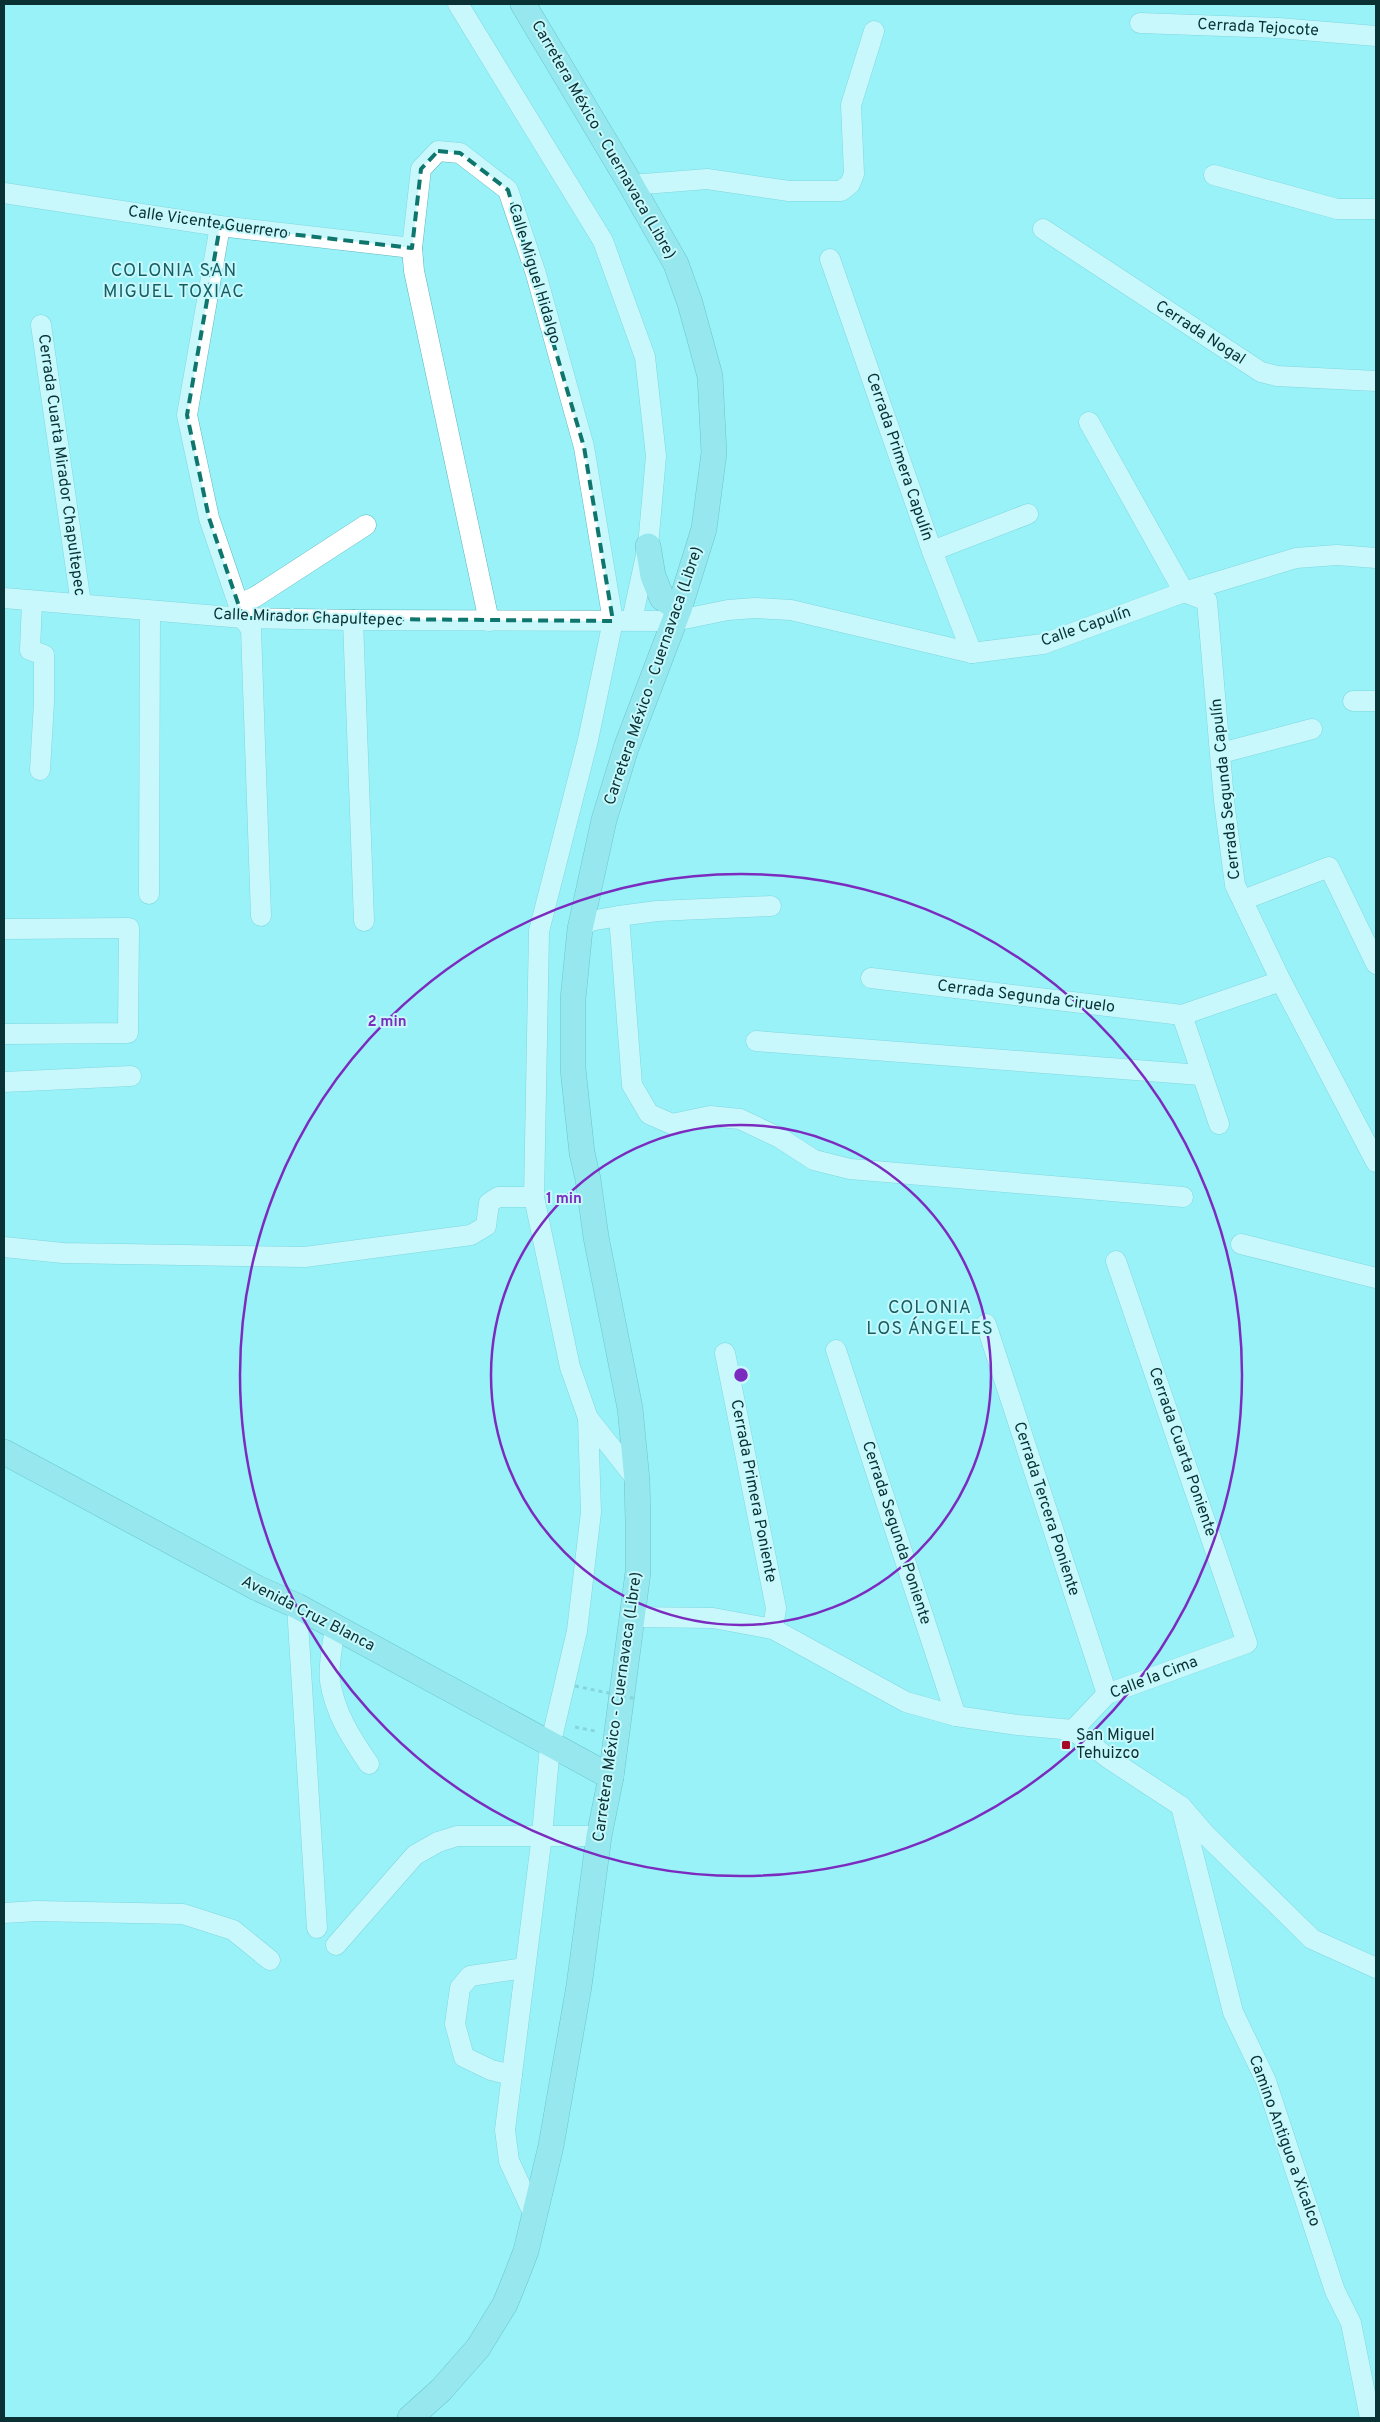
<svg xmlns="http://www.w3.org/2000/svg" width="1380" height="2422" font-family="Overpass,sans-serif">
	<rect width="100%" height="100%" fill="#9af2f9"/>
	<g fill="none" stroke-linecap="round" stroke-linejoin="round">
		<g stroke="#5eb6bd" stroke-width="21">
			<g id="minor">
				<path d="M 458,4 L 603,241 L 645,357 L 656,456 L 648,546 L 632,620"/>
				<path d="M 1140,23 L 1278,28 L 1376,36"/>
				<path d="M 1214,175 L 1337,209 L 1376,209"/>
				<path d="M 631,185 L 707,179 L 789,191 L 841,191 L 850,184 L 854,174 L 851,105 L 874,31"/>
				<path d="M 4,193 L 220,226 L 412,248"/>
				<path d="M 220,226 L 187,415 L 209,518 L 243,618 L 251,629 L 261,916"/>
				<path d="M 1043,229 L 1261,372 L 1277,376 L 1376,381"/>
				<path d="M 830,259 L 932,551 L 972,653"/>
				<path d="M 41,325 L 81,604"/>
				<path d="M 1089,422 L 1184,592 L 1207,601 L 1224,801 L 1235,885 L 1281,981 L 1376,1162"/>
				<path d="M 932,551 L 1028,514"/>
				<path d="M 4,598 L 243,618 L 353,620 L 674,621 L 728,610 L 755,608 L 791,610 L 972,653 L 1043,644 L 1184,592 L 1296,558 L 1337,555 L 1376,558"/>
				<path d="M 32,602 L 30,650 L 44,655 L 44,702 L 40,770"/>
				<path d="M 239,604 L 255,597 L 366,525"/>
				<path d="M 353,620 L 364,921"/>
				<path d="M 489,621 L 414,271 L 412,248 L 421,169 L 438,151 L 460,153 L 508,190 L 536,274 L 584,447 L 613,621 L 588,740 L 539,931 L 534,1197 L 570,1367 L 588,1418 L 637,1480"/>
				<path d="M 1353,701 L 1376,701"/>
				<path d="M 1221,753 L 1312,729"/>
				<path d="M 149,894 L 150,611"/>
				<path d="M 1243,900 L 1329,867 L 1376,964"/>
				<path d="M 619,916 L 657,911 L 771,906"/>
				<path d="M 4,929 L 129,928 L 128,1033 L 4,1034"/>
				<path d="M 580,929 L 590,921 L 619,916 L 632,1085 L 649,1114 L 672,1124 L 710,1116 L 740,1119 L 780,1138 L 814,1160 L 850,1169 L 1183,1197"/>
				<path d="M 871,978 L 1182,1015 L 1281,981"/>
				<path d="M 1182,1015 L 1219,1124"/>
				<path d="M 756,1041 L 1201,1075"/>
				<path d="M 4,1082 L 131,1076"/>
				<path d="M 1241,1244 L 1376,1278"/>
				<path d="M 4,1247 L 63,1253 L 305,1257 L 471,1235 L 486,1226 L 489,1203 L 498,1197 L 534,1197"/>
				<path d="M 986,1324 L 1107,1694"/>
				<path d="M 836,1350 L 956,1716"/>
				<path d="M 725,1353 L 776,1608 L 773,1629"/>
				<path d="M 297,1606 L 317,1928"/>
				<path d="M 632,1617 L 713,1618 L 773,1629 L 906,1702 L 956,1716 L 1018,1725 L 1073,1730"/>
				<path d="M 335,1627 C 333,1644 328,1664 330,1681 C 335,1713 351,1738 369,1764"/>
				<path d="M 1073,1730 L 1107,1694 L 1247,1643 L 1116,1261"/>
				<path d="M 1073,1730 L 1108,1758 L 1181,1806 L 1206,1835 L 1312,1939 L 1376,1968"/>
				<path d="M 1181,1806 L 1233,2012 L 1266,2081 L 1335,2291 L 1351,2323 L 1370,2418"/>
				<path d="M 4,1913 L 36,1911 L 183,1914 L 233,1930 L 270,1960"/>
				<path d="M 336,1945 L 415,1855 L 438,1842 L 457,1836 L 599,1836"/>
				<path d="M 512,2075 L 491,2070 L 464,2057 L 455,2024 L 460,1988 L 470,1976 L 525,1968"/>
				<path d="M 535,2217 L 509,2161 L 505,2130 L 542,1835 L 550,1746 L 577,1631 L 591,1512 L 588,1418"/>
			</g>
		</g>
		<g stroke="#318f96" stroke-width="26">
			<g id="major">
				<path d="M 648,546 L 653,576 L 662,598 L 679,609"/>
				<path d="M 4,1452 L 257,1588 L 297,1606 L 611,1777"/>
				<path d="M 410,2418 L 441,2390 L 478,2348 L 505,2304 L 516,2277 L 526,2251 L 551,2146 L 579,1986 L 599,1836 L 611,1777 L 638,1572 L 638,1521 L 637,1480 L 630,1408 L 596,1237 L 588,1179 L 582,1153 L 573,1069 L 573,999 L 580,929 L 604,820 L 626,748 L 679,609 L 704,529 L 714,453 L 710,376 L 690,303 L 676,264 L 631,185 L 523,4"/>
			</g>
		</g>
		<path stroke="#6bb3b8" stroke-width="3" stroke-dasharray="4 4" stroke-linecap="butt" d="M 575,1727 L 595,1731"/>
		<use href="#minor" stroke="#fff" stroke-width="20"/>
		<use href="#major" stroke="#90dae0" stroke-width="25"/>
		<path stroke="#6bb3b8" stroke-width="3" stroke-dasharray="4 4" stroke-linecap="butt" d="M 575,1686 L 637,1699"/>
	</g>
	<path d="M0 0H1380V2422H0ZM 438,151 L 460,153 L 508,190 L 584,447 L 613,621 L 243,618 L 209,518 L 187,415 L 220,226 L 412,248 L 421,169 Z" fill="#9af2f9" fill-opacity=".55" fill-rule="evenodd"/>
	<path fill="none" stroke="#0f766e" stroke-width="4" stroke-dasharray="10 6" stroke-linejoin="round" d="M 438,151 L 460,153 L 508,190 L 584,447 L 613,621 L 243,618 L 209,518 L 187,415 L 220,226 L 412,248 L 421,169 Z"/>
	<g fill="none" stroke="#7b2cbf" stroke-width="2.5">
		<circle cx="741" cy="1375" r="250"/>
		<circle cx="741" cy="1375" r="501"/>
	</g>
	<rect fill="#a60c25" stroke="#c6f8fc" stroke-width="2" x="1061" y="1740" width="10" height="10" rx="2.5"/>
	<g text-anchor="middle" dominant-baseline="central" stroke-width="4" stroke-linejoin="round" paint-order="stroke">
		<g font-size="16" fill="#0a3134" stroke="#c6f8fc">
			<text transform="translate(1258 28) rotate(3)">Cerrada Tejocote</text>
			<text transform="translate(603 140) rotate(60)">Carretera México - Cuernavaca (Libre)</text>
			<text transform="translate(208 223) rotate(8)">Calle Vicente Guerrero</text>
			<text transform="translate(534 274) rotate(73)">Calle Miguel Hidalgo</text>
			<text transform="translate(1200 333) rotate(33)">Cerrada Nogal</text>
			<text transform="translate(899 457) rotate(71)">Cerrada Primera Capulín</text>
			<text transform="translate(61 465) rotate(82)">Cerrada Cuarta Mirador Chapultepec</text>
			<text transform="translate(308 618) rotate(2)">Calle Mirador Chapultepec</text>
			<text transform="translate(1086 627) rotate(-19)">Calle Capulín</text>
			<text transform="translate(654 676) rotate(-71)">Carretera México - Cuernavaca (Libre)</text>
			<text transform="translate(1226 789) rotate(-96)">Cerrada Segunda Capulín</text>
			<text transform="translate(1026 997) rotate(7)">Cerrada Segunda Ciruelo</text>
			<text transform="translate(1182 1452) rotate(71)">Cerrada Cuarta Poniente</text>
			<text transform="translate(753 1491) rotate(79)">Cerrada Primera Poniente</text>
			<text transform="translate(1046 1509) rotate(72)">Cerrada Tercera Poniente</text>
			<text transform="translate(896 1533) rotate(72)">Cerrada Segunda Poniente</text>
			<text transform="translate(308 1614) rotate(27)">Avenida Cruz Blanca</text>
			<text transform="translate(1154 1678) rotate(-21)">Calle la Cima</text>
			<text transform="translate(618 1707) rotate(-82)">Carretera México - Cuernavaca (Libre)</text>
			<text transform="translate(1284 2141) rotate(70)">Camino Antiguo a Xicalco</text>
		</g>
		<g font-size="16" fill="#0a3134" stroke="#c6f8fc" text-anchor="start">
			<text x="1076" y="1736">San Miguel<tspan x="1076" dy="18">Tehuizco</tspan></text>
		</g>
		<g font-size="18" letter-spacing="1" fill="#165e64" stroke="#c6f8fc">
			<text x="174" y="271">COLONIA SAN<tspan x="174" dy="21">MIGUEL TOXIAC</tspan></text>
			<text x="930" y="1308">COLONIA<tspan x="930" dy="21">LOS ÁNGELES</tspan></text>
		</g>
	</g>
	<circle cx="741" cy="1375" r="8" fill="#7b2cbf" stroke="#c6f8fc" stroke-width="2.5"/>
	<g font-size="15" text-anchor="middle" font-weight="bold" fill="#7b2cbf" stroke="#c6f8fc" stroke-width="4" stroke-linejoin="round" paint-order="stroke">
		<text x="387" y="1026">2 min</text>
		<text x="564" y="1203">1 min</text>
	</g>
	<rect width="1380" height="2422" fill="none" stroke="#0a3134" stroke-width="10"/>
</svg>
